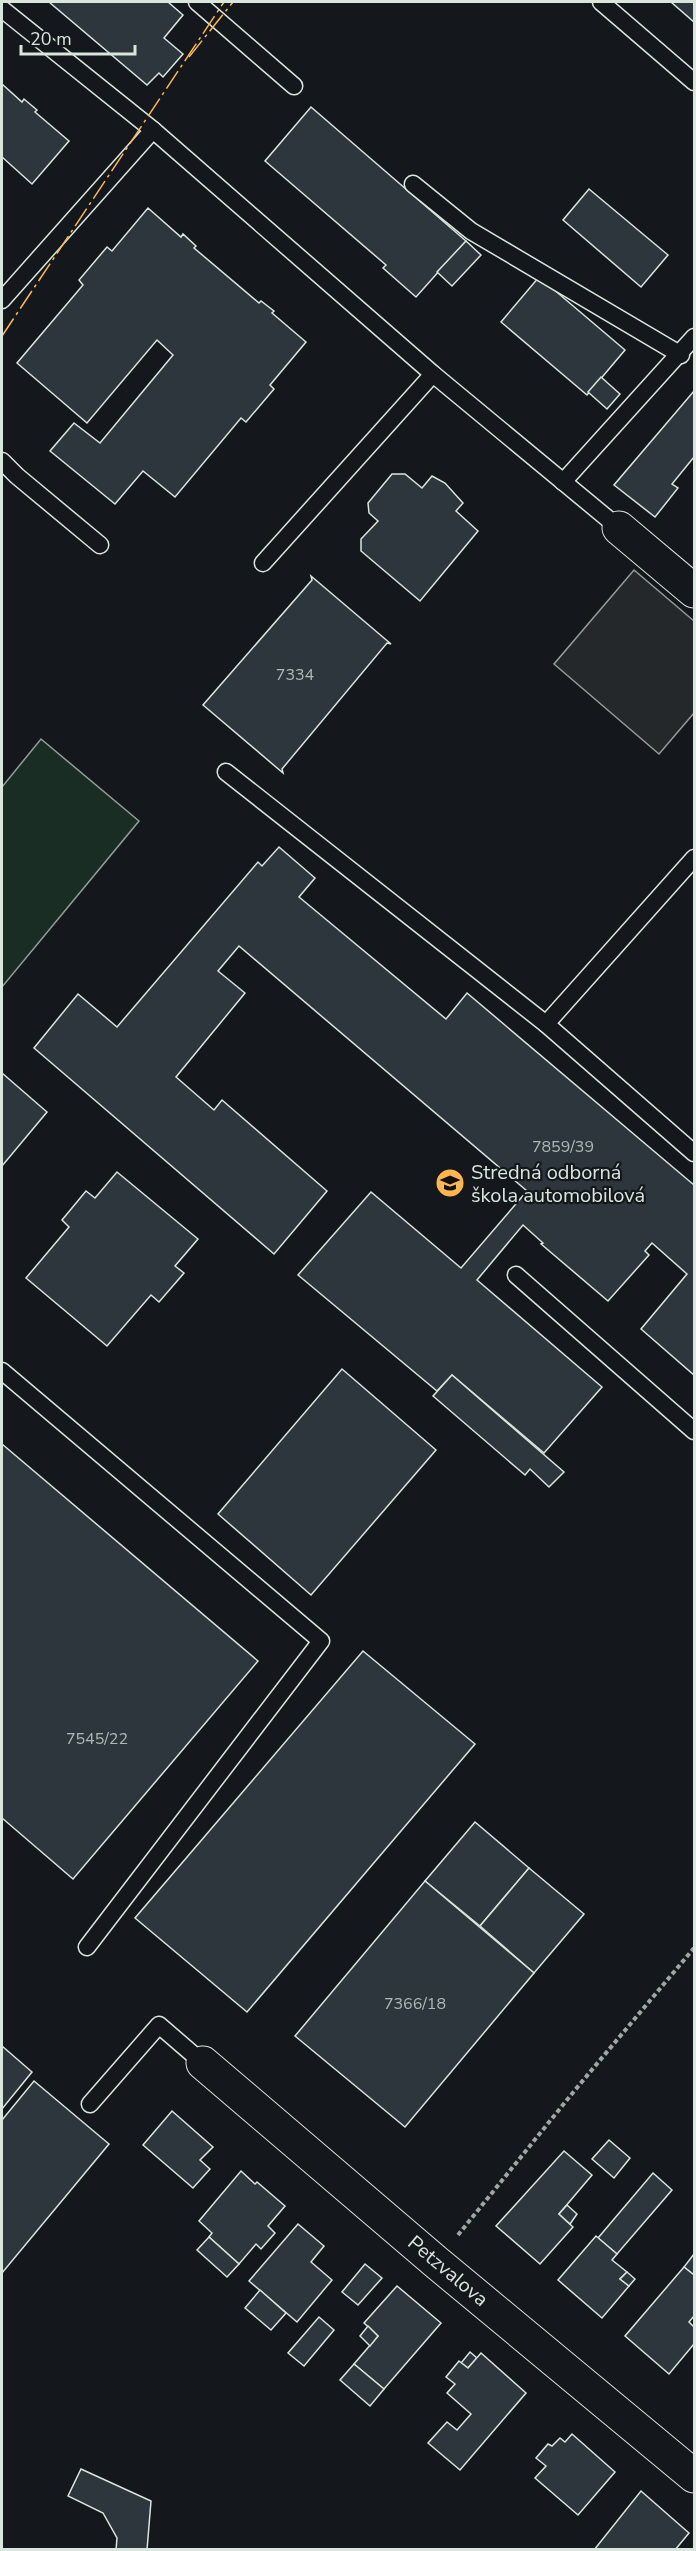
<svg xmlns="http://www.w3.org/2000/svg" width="696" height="2551" font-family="'Nunito Sans',sans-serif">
	<rect width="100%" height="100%" fill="#14181c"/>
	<path fill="#1a2d24" stroke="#939e99" stroke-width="1.5" d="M 41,739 L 139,821 L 2,987 L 2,787 Z"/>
	<path fill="#24282b" stroke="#939e99" stroke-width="1.5" d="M 634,570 L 694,621 L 694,713 L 659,754 L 554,664 Z"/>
	<g fill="#2c363c" stroke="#d8e6dc" stroke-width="1.5">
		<path d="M 49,2 L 168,2 L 183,15 L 164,38 L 183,54 L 163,77 L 159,73 L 147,85 Z"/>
		<path d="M 671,2 L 694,2 L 694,22 Z"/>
		<path d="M 2,84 L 22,102 L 24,99 L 37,110 L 35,112 L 69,141 L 32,184 L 2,157 Z"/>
		<path d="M 311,107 L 466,241 L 416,297 L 383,268 L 386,265 L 265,161 Z"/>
		<path d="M 589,189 L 668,255 L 641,287 L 563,220 Z"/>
		<path d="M 148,208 L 181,237 L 183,234 L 196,246 L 194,248 L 259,303 L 261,301 L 274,311 L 272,313 L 306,342 L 270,385 L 274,389 L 246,422 L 241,418 L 175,497 L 143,471 L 115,504 L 50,451 L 74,423 L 100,443 L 173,355 L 157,340 L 87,423 L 17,363 L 83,285 L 79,280 L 107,247 L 112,251 Z"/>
		<path d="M 466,241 L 481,255 L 452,286 L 437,272 Z"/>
		<path d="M 539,277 L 625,350 L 587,395 L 501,322 Z"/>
		<path d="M 601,377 L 620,394 L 607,409 L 588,392 Z"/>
		<path d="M 694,391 L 694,457 L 672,484 L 678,488 L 655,517 L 614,485 Z"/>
		<path d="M 392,474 L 405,474 L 422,488 L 432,476 L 445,483 L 463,503 L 456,511 L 478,531 L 420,601 L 361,551 L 361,539 L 378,521 L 369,513 L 368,503 Z"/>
		<path d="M 311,576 L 391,644 L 387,643 L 282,769 L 283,773 L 203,705 L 312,580 Z"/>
		<path d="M 279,847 L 315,878 L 299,897 L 446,1019 L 467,993 L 694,1185 L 694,1375 L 641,1329 L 687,1274 L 652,1243 L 645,1251 L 649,1255 L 608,1301 L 541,1244 L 543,1243 L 523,1225 L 477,1280 L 602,1387 L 544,1453 L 452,1375 L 437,1391 L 298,1275 L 371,1192 L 461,1268 L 527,1191 L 239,946 L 218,971 L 245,993 L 176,1077 L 214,1110 L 222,1100 L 327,1191 L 274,1254 L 34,1048 L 78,994 L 117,1027 L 258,862 L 262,866 Z"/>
		<path d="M 2,1073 L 47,1112 L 2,1166 Z"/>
		<path d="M 117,1172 L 198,1239 L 175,1266 L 184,1273 L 159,1302 L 151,1295 L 107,1346 L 26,1278 L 69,1227 L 62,1220 L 86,1191 L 95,1198 Z"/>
		<path d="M 342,1369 L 436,1450 L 311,1595 L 218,1514 Z"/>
		<path d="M 452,1375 L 564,1472 L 549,1487 L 530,1469 L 525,1475 L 433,1396 Z"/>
		<path d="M 2,1444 L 258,1661 L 73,1879 L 2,1818 Z"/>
		<path d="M 363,1651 L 475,1744 L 247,2012 L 135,1918 Z"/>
		<path d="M 475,1822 L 529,1868 L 480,1926 L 425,1881 Z"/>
		<path d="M 529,1868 L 584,1914 L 534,1973 L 480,1926 Z"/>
		<path d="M 425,1881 L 534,1973 L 405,2127 L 295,2036 Z"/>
		<path d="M 2,2046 L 32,2072 L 2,2109 Z"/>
		<path d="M 34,2081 L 109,2144 L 2,2273 L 2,2120 Z"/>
		<path d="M 172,2111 L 213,2147 L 200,2160 L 210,2169 L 193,2188 L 143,2145 Z"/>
		<path d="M 609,2140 L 630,2158 L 614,2178 L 592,2159 Z"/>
		<path d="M 564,2151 L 592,2175 L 559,2214 L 573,2227 L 540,2264 L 496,2226 Z"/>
		<path d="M 241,2171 L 255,2184 L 257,2182 L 285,2206 L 268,2226 L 275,2233 L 261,2249 L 256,2244 L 239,2264 L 209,2237 L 212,2233 L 199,2221 Z"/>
		<path d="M 653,2173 L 672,2190 L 617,2254 L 598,2238 Z"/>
		<path d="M 567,2205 L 577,2214 L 570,2224 L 559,2214 Z"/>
		<path d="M 298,2224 L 324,2246 L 311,2262 L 332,2280 L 297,2322 L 249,2281 Z"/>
		<path d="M 596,2236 L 617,2254 L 612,2260 L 627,2272 L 620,2279 L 629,2286 L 602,2318 L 558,2280 Z"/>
		<path d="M 209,2237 L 239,2264 L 227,2277 L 197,2250 Z"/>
		<path d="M 694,2254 L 694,2275 L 684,2267 Z"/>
		<path d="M 365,2264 L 382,2278 L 358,2305 L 342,2292 Z"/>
		<path d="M 684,2267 L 694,2275 L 694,2316 L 689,2322 L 694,2327 L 694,2344 L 669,2374 L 625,2336 Z"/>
		<path d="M 627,2272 L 635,2279 L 629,2286 L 620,2279 Z"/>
		<path d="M 397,2286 L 441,2323 L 384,2389 L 354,2364 L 378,2336 L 364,2323 Z"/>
		<path d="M 260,2290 L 286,2313 L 271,2330 L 245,2308 Z"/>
		<path d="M 319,2317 L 334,2330 L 304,2366 L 288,2353 Z"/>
		<path d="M 368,2326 L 378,2336 L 370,2346 L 360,2336 Z"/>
		<path d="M 470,2352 L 477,2358 L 468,2368 L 461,2363 Z"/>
		<path d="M 481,2353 L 526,2393 L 460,2470 L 428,2443 L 447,2422 L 457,2430 L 471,2414 L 447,2393 L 455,2384 L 446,2377 L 459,2361 L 468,2368 Z"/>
		<path d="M 354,2364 L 384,2389 L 370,2406 L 340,2380 Z"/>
		<path d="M 572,2434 L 615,2472 L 578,2515 L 535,2478 L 546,2466 L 536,2458 L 548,2444 L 552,2446 L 560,2438 L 565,2442 Z"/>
		<path d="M 81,2469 L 151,2501 L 147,2550 L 116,2550 L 117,2538 L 103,2513 L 68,2496 Z"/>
		<path d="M 641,2491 L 689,2533 L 675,2550 L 594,2550 Z"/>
	</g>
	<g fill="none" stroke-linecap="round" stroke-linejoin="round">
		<g stroke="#d8e6dc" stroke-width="19">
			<g id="service">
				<path d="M 197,2 L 294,86"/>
				<path d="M 601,2 L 694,82"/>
				<path d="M 2,9 L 153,130 L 433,374 L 619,528"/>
				<path d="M 413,184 L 471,231 L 681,355"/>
				<path d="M 2,300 L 153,130"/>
				<path d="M 2,461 L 17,476 L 100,545"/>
				<path d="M 563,482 L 694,337"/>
				<path d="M 263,563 L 433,374"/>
				<path d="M 226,772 L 546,1024 L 694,858"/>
				<path d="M 546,1024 L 694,1153"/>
				<path d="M 516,1275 L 694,1431"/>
				<path d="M 2,1371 L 321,1641 L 87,1947"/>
				<path d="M 90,2104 L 159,2025 L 203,2063"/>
			</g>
		</g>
		<g stroke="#d8e6dc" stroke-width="35">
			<g id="minor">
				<path d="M 619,528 L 694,591"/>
				<path d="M 203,2063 L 436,2262 L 694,2476"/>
			</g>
		</g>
		<path stroke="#9da8a2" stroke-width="4" stroke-dasharray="4.5 3" stroke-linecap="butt" d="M 458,2235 L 575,2090 L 694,1948"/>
		<use href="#service" stroke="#14181c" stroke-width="16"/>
		<use href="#minor" stroke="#14181c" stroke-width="33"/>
		<g stroke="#ffb74d" stroke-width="1.5" stroke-dasharray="21 4.5 3 4.5" stroke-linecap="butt">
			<path d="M 189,57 L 233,2"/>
			<path d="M 2,336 L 224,2"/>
		</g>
	</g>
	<defs>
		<g id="school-disc" transform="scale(1.5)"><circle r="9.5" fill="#ffb74d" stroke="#14181c"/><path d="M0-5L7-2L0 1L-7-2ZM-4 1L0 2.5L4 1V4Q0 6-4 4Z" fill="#111"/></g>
	</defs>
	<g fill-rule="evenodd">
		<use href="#school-disc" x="450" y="1183"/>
	</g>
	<g text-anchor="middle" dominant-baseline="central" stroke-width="4.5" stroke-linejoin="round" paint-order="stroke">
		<g font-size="16" fill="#adbab4">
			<text x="295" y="675">7334</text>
			<text x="563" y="1147">7859/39</text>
			<text x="97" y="1739">7545/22</text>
			<text x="415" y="2004">7366/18</text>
		</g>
		<g font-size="20" fill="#d8e6dc" stroke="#14181c" text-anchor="start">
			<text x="471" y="1172">Stredná odborná<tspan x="471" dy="23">škola automobilová</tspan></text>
		</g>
		<g font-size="20" fill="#d8e6dc" stroke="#14181c">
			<text transform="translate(448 2271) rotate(40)">Petzvalova</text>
		</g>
	</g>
	<rect width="696" height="2551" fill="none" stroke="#d8e6dc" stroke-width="6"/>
	<path d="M21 45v9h114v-9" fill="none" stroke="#d8e6dc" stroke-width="3"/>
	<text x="30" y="45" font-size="18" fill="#d8e6dc" stroke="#14181c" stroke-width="4.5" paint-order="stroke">20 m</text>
</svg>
